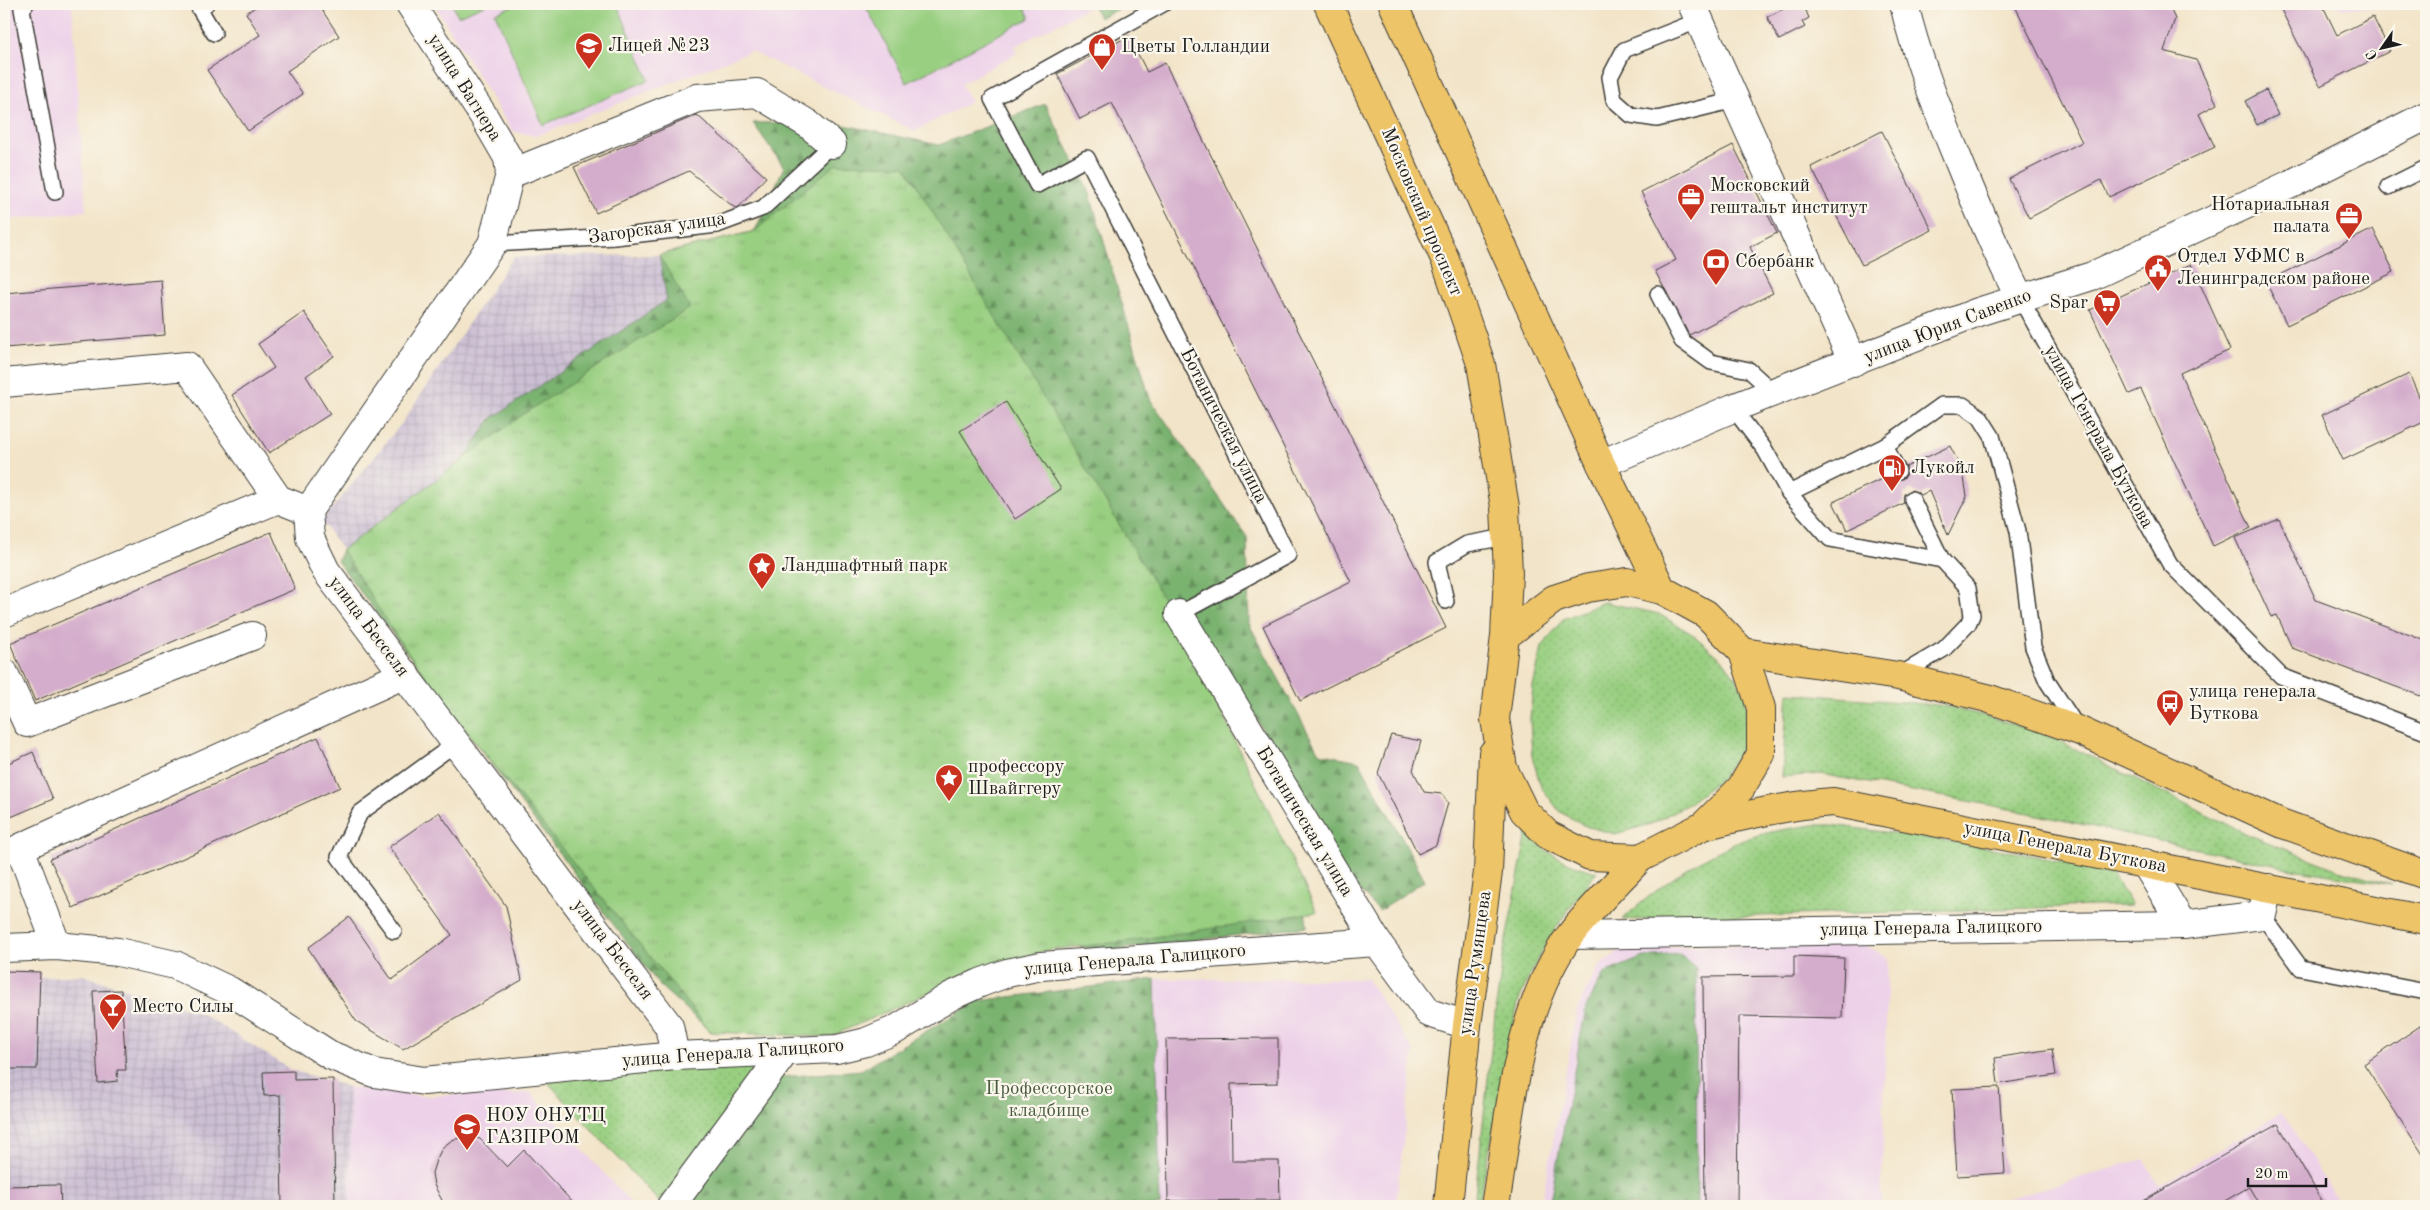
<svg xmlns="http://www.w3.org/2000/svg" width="2430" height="1210" font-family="'Old Standard TT',serif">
	<defs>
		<pattern id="industrial-grid" width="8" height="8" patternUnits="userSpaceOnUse" patternTransform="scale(1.25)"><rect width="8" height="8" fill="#ccbfd4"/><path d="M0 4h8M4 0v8" fill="none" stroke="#afa4b5"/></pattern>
		<pattern id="grass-dots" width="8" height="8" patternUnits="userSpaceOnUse" patternTransform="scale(1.25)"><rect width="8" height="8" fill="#99cf81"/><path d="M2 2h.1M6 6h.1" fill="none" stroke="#83b16f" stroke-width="1.8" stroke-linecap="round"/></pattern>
		<pattern id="forest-firs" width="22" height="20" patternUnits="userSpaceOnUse" patternTransform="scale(1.25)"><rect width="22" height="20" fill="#7ab26f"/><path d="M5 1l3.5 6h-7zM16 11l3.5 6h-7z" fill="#63905a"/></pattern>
		<pattern id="park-tufts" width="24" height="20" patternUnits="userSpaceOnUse" patternTransform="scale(1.25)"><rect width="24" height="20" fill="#99cf81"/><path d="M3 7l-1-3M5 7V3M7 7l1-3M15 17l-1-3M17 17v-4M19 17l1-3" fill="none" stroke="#83b16f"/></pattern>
	</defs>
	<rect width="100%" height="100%" fill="#fbf7ec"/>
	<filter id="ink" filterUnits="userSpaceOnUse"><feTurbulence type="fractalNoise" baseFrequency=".02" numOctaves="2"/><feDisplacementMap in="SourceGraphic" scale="10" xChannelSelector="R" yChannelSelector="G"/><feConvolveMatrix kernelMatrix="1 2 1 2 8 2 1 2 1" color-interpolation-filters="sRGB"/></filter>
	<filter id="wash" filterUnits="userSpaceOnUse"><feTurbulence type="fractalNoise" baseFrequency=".0096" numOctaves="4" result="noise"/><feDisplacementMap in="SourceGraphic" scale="20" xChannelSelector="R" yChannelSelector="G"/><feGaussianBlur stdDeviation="1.12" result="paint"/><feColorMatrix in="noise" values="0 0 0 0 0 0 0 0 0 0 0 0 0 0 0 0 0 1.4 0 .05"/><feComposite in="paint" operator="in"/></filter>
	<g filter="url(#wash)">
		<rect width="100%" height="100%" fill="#f2e4c8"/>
		<g fill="#edd1e9" fill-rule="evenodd">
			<path d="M 4,4 L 72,4 L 86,211 L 4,220 Z"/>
			<path d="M 434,4 L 878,4 L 867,10 L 1030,18 L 1023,4 L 1095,4 L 1014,47 L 1017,53 L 961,84 L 971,102 L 915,131 L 751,51 L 536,136 L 512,131 Z"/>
			<path d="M 2329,4 L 2426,4 L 2426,8 L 2345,8 Z"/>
			<path d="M 1864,944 L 1888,958 L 1881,1206 L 1541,1206 L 1578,1007 L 1599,966 L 1624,947 Z"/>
			<path d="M 1155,979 L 1367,979 L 1414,1052 L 1396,1202 L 1362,1206 L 1160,1206 ZM 1278,1038 L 1278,1083 L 1231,1084 L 1232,1161 L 1279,1161 L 1280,1200 L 1169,1201 L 1166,1039 Z"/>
			<path d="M 349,1087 L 419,1096 L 531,1093 L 634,1206 L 350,1206 Z"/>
			<path d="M 2282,1112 L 2341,1206 L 1981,1206 L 2144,1159 L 2159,1186 Z"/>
		</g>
		<g fill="url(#industrial-grid)">
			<path d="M 2267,87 L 2281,117 L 2257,129 L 2242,100 Z"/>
			<path d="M 659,255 L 690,308 L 462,462 L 342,550 L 322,521 L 402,423 L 513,257 Z"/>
			<path d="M 82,975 L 201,1013 L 291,1070 L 349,1087 L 350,1206 L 4,1206 L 4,980 Z"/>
		</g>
		<g fill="url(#grass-dots)" stroke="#5a764e">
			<path d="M 1604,602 L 1659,614 L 1692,634 L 1725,662 L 1746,695 L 1748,739 L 1722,778 L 1688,804 L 1651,824 L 1615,834 L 1588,827 L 1560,812 L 1541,787 L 1532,756 L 1530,718 L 1533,686 L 1542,647 L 1563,619 Z"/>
			<path d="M 1788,693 L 1938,705 L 1994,718 L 2049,736 L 2247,834 L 2336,869 L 2392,885 L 2293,869 L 1995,806 L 1820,774 L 1782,777 Z"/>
			<path d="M 1813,825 L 1832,825 C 1926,838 2020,849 2112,874 L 2132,905 L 1622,920 C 1658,886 1705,853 1752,837 C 1772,831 1792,828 1813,825 Z"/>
			<path d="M 1527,833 C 1548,855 1569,865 1597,872 C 1564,913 1537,953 1518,1003 L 1480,1198 L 1475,1196 L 1496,1006 L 1505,945 Z"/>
			<path d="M 765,1064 L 661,1204 L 541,1075 Z"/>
		</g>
		<g fill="url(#forest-firs)" stroke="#4b6746">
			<path d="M 1093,4 L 1129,4 L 1099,18 Z"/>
			<path d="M 1045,104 L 1089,191 L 1150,399 L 1247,537 L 1249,624 L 1319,753 L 1359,761 L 1425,880 L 1379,911 L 1334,863 L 1245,697 L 1170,596 L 1150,606 L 1304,901 L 1307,927 L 1103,951 L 1029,938 L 719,1023 L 711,1032 L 660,986 L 337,561 L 342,550 L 462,462 L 491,419 L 667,300 L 659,255 L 755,231 L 784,167 L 753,123 L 830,122 L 939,145 Z"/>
			<path d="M 1680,954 L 1696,968 L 1697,1206 L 1549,1206 L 1586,1007 L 1604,973 L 1644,957 Z"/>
			<path d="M 1155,979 L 1160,1206 L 684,1206 L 771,1078 L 861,1070 L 977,1001 Z"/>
		</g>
		<path fill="url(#park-tufts)" stroke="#5a764e" d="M 836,164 L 905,166 L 1182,630 L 1317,912 L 1129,941 L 1048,950 L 974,972 L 830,1037 L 711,1032 L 461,724 L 396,636 L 342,550 L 525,413 L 690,308 L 659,255 L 755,231 Z"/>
		<g fill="#99cf81" stroke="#5a764e">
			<path d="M 452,4 L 487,4 L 458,16 Z"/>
			<path d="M 517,4 L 617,4 L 649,80 L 543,125 L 495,13 Z"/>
			<path d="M 878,4 L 1023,4 L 1030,18 L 907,83 L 867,9 Z"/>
		</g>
		<g id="blocks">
			<g fill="#d4adcc">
				<path d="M 260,4 L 318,4 L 339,36 L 287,71 L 303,94 L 248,131 L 207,70 L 260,35 L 246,13 Z"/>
				<path d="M 1793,4 L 1803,4 L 1809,18 L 1802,22 L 1805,27 L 1779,40 L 1767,17 Z"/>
				<path d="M 2014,4 L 2168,4 L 2175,19 L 2164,51 L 2196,60 L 2217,104 L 2199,114 L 2215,147 L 2109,197 L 2101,180 L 2029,218 L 2009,179 L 2082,142 Z"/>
				<path d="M 2278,4 L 2322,4 L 2337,35 L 2373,17 L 2390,51 L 2320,86 Z"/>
				<path d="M 1129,36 L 1147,72 L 1165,63 L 1446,628 L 1300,701 L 1263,626 L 1351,582 L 1112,103 L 1080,119 L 1057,74 Z"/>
				<path d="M 2266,90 L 2278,115 L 2257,125 L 2245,101 Z"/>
				<path d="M 697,115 L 766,177 L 739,207 L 735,208 L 689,171 L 596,213 L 574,167 Z"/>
				<path d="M 1882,131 L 1932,230 L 1862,265 L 1811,167 Z"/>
				<path d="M 1733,145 L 1777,233 L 1750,247 L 1773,293 L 1689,335 L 1655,271 L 1676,260 L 1641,192 Z"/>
				<path d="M 2373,229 L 2394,272 L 2287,325 L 2266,282 Z"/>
				<path d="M 2191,264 L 2230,350 L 2180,373 L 2251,528 L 2213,546 L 2141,389 L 2129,394 L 2090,310 Z"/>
				<path d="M 161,280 L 165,335 L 4,348 L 4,293 Z"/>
				<path d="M 304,312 L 334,356 L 306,376 L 330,414 L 269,453 L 232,395 L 274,368 L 258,344 Z"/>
				<path d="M 2409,374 L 2426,412 L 2426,421 L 2343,460 L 2322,415 Z"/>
				<path d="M 1006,402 L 1061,489 L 1015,519 L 960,431 Z"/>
				<path d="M 1950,446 L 1963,472 L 1967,496 L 1948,535 L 1929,491 L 1921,495 L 1912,490 L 1904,494 L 1904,503 L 1847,530 L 1833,502 L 1890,475 L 1893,479 L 1902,479 L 1906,476 L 1906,467 Z"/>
				<path d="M 2279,519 L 2316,600 L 2426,641 L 2426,698 L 2292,648 L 2277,615 L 2271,617 L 2235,538 Z"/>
				<path d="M 271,532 L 295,589 L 35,701 L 10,643 Z"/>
				<path d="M 1391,735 L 1421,741 L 1413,770 L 1424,792 L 1442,794 L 1448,803 L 1436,845 L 1418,854 L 1378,773 Z"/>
				<path d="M 318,737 L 340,787 L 73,908 L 50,859 Z"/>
				<path d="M 33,752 L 53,799 L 4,820 L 4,765 Z"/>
				<path d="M 439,812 L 506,906 L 522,980 L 403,1049 L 356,1021 L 308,948 L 349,917 L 392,980 L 452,935 L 389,847 Z"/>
				<path d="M 1794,956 L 1844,958 L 1842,1018 L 1739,1016 L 1737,1206 L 1705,1206 L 1703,977 L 1794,976 Z"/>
				<path d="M 4,971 L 40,972 L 37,1069 L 4,1069 Z"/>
				<path d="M 121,990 L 126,1070 L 117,1070 L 118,1081 L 98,1083 L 93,991 Z"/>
				<path d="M 2426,1022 L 2426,1159 L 2364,1064 Z"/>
				<path d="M 1278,1038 L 1278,1083 L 1231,1084 L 1232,1161 L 1279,1161 L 1280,1200 L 1168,1201 L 1166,1039 Z"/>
				<path d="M 2052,1049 L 2056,1075 L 1998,1084 L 1995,1058 Z"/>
				<path d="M 294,1071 L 294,1080 L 333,1079 L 335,1206 L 282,1206 L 280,1095 L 264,1096 L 263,1072 Z"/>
				<path d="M 1999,1087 L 2005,1173 L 1957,1176 L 1952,1089 Z"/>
				<path d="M 2278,1124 L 2325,1206 L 2260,1206 L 2249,1187 L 2216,1206 L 2135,1206 Z"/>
				<path d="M 468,1136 L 480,1139 L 507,1167 L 524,1150 L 576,1206 L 445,1206 L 434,1185 L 432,1173 L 436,1160 L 443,1147 L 452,1140 Z"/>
				<path d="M 60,1185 L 61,1206 L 4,1206 L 4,1186 Z"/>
			</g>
		</g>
	</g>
	<g filter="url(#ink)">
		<use href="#blocks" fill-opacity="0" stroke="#3c3a36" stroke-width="1"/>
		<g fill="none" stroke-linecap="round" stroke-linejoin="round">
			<g stroke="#3c3a36" stroke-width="18">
				<g id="service">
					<path d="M 26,4 L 22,9 L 55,192"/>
					<path d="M 206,4 L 199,8 L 214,33"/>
					<path d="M 1163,4 L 992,99 L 1037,185 L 1087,158 L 1288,555 L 1179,614"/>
					<path d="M 1700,20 L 1624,50 L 1610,77 L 1614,100 L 1631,115 L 1657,119 L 1735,100"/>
					<path d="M 2388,187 L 2426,168"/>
					<path d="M 492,244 L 615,237 L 717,225 L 763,208 L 832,144"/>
					<path d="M 1658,294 L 1682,341 L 1711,362 L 1749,370 L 1774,393"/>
					<path d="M 2020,298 L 2170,564 L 2281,676 L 2426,732"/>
					<path d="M 1733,408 L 1765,450 L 1789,493 L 1830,539 L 1942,560"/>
					<path d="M 1885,446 L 1942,405 L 1963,405 L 1980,417 L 1992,436 L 2018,531 L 2033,647 L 2047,681 L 2077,727"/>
					<path d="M 1789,493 L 1885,446 L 1898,471"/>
					<path d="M 1446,601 L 1437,562 L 1467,544 L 1506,537"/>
					<path d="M 1898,676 L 1944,649 L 1968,624 L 1972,615 L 1968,588 L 1942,560 L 1912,499"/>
					<path d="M 2262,915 L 2301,968 L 2426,992"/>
					<path d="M 394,931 L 339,857 L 360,813 L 456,743"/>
				</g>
			</g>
			<g stroke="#3c3a36" stroke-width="30">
				<g id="minor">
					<path d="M 1692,4 L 1853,362"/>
					<path d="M 1904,4 C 1916,55 1935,103 1955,152 C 1975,202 1995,250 2020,298"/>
					<path d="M 510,174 L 697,98 L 757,93 L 808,124 L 832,144"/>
					<path d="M 4,383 L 187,366 L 278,499 L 308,511"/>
					<path d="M 1601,464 L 1733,408 L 1978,312 L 2092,276 L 2293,183 L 2426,116"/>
					<path d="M 4,613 L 278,499"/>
					<path d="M 1179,614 L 1377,942"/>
					<path d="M 4,673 L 27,723 L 252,636"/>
					<path d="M 2145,863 L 2183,925"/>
					<path d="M 1571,935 L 2183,925 L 2262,915 L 2268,888"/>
					<path d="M 57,946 L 20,848 L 405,674"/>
					<path d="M 671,1206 L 784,1053"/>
				</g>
			</g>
			<g stroke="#3c3a36" stroke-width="30">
				<g id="tertiary">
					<path d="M 410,4 L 483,115 L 508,158 L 510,174 L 492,244 L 308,511 L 310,538 L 326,571 L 669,1026 L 675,1056"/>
					<path d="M 4,948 L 57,946 L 118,952 L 175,965 L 230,991 L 330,1055 L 374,1073 L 424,1081 L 675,1056 L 837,1049 L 866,1042 L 895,1030 L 951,996 L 980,983 L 1007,973 L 1041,966 L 1377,942 L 1429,1013 L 1467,1025"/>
				</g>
			</g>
			<g stroke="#3c3a36" stroke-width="30">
				<g id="primary">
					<path d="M 1328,4 L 1445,259 L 1481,364 L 1505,507 L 1508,573 L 1505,636 L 1495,719 L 1503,768 L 1524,811 L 1548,835 L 1590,856 L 1640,858 L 1703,826 L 1741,788 L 1761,754 L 1761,708 L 1743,652 L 1706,614 L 1662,590 L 1627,582 L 1588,588 L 1554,599 L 1505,636"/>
					<path d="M 1393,4 L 1601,464 L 1662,590"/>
					<path d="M 1743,652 L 1898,676 L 1987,698 L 2080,731 L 2283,824 L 2426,875"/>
					<path d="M 1703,826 C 1746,815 1789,805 1833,802 L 2426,920"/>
					<path d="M 1448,1206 L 1467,1025 L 1488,872 L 1493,753"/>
					<path d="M 1495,1206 C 1510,1117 1516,1009 1571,934 C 1592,907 1617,883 1640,858"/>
				</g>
			</g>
			<use href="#service" stroke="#fff" stroke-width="15"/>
			<use href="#minor" stroke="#fff" stroke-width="28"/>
			<use href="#tertiary" stroke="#fff" stroke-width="28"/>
			<use href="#primary" stroke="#eec469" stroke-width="28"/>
		</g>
	</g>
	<defs>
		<g id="school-pin" transform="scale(1.4375)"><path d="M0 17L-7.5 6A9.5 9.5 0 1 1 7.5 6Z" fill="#c8321e" stroke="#fbf7ec"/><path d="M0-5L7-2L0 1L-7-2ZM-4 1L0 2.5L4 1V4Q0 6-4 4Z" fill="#fff"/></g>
		<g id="shop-pin" transform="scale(1.4375)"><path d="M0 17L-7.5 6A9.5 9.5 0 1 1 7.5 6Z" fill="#c8321e" stroke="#fbf7ec"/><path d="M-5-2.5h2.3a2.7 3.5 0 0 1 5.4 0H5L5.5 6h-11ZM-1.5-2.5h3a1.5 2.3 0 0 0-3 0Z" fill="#fff"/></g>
		<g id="office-pin" transform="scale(1.4375)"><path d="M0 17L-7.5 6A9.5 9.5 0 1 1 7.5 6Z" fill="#c8321e" stroke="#fbf7ec"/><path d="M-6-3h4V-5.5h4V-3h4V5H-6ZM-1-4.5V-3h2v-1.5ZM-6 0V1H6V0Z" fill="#fff"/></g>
		<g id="bank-pin" transform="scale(1.4375)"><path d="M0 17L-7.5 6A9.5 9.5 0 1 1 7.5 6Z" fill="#c8321e" stroke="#fbf7ec"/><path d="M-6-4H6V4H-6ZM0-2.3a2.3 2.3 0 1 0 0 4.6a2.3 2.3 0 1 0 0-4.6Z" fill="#fff"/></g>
		<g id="civic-pin" transform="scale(1.4375)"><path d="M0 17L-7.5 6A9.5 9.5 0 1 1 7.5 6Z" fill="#c8321e" stroke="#fbf7ec"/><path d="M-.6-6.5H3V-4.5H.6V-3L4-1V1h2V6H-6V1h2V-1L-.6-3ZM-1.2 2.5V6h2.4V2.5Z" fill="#fff"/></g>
		<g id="supermarket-pin" transform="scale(1.4375)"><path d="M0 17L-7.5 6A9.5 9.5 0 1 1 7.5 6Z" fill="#c8321e" stroke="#fbf7ec"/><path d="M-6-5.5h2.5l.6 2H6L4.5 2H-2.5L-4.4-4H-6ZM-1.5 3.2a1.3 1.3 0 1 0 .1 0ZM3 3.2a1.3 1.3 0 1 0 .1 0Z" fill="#fff"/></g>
		<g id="fuel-pin" transform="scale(1.4375)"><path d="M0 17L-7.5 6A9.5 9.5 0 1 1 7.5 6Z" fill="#c8321e" stroke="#fbf7ec"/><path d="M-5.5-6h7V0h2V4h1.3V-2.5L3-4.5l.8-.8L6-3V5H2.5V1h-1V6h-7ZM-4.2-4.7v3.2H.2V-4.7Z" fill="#fff"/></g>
		<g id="sight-pin" transform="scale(1.4375)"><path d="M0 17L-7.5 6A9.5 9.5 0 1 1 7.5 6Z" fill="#c8321e" stroke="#fbf7ec"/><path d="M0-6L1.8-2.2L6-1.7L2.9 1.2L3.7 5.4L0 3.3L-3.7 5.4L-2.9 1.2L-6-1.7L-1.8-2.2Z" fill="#fff"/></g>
		<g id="bus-pin" transform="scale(1.4375)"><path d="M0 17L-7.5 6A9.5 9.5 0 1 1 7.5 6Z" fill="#c8321e" stroke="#fbf7ec"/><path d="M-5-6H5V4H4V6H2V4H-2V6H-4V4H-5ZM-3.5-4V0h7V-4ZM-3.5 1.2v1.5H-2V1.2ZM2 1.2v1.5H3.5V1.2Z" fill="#fff"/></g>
		<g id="bar-pin" transform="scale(1.4375)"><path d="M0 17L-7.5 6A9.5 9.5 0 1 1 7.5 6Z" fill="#c8321e" stroke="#fbf7ec"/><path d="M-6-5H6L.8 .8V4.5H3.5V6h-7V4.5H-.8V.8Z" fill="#fff"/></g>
		<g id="university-pin" transform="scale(1.4375)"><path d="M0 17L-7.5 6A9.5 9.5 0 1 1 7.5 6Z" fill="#c8321e" stroke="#fbf7ec"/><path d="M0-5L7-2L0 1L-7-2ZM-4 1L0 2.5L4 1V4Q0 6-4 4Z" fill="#fff"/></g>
	</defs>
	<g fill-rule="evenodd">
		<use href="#school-pin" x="589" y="46"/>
		<use href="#shop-pin" x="1102" y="47"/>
		<use href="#office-pin" x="1691" y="197"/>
		<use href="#office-pin" x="2349" y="216"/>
		<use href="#bank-pin" x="1716" y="262"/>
		<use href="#civic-pin" x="2158" y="268"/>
		<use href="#supermarket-pin" x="2107" y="303"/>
		<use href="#fuel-pin" x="1892" y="468"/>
		<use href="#sight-pin" x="762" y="566"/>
		<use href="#bus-pin" x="2170" y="703"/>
		<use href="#sight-pin" x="949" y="778"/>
		<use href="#bar-pin" x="113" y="1007"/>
		<use href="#university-pin" x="467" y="1127"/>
	</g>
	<g text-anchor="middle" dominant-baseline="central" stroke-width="4.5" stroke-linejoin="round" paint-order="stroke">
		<g font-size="19" fill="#1c1c1c" stroke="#fbf7ec" text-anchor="start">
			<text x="608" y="46">Лицей №23</text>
			<text x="1121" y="47">Цветы Голландии</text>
			<text x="1710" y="186">Московский<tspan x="1710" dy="22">гештальт институт</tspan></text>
			<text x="2330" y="205" text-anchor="end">Нотариальная<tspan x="2330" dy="22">палата</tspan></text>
			<text x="2177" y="257">Отдел УФМС в<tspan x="2177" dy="22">Ленинградском районе</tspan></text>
			<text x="1735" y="262">Сбербанк</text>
			<text x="2088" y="303" text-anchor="end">Spar</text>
			<text x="1911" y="468">Лукойл</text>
			<text x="781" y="566">Ландшафтный парк</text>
			<text x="2189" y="692">улица генерала<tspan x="2189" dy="22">Буткова</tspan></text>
			<text x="968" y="767">профессору<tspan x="968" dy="22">Швайггеру</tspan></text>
			<text x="132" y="1007">Место Силы</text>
			<text x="486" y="1116">НОУ ОНУТЦ<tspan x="486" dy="22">ГАЗПРОМ</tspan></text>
		</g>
		<g font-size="19" fill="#1c1c1c" stroke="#fbf7ec">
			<text transform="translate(464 88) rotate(58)">улица Вагнера</text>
			<text transform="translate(1421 212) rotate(67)">Московский проспект</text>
			<text transform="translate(657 229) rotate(-8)">Загорская улица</text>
			<text transform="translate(1948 327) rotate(-21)">улица Юрия Савенко</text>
			<text transform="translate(1223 426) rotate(63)">Ботаническая улица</text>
			<text transform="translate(2098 437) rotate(61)">улица Генерала Буткова</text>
			<text transform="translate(368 627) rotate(53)">улица Бесселя</text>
			<text transform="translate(1304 822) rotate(59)">Ботаническая улица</text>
			<text transform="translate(2065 848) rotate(11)">улица Генерала Буткова</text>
			<text transform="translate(1931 929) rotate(-1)">улица Генерала Галицкого</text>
			<text transform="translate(612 950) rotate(53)">улица Бесселя</text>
			<text transform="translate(1135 961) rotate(-5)">улица Генерала Галицкого</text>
			<text transform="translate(1476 963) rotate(-82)">улица Румянцева</text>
			<text transform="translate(733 1054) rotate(-4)">улица Генерала Галицкого</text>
		</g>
		<g font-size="19" fill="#485b3f" stroke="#fbf7ec">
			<text x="1049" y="1089">Профессорское<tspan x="1049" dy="22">кладбище</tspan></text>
		</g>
	</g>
	<rect width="2430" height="1210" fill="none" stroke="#fbf7ec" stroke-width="20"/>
	<g transform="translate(2382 48) rotate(236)" stroke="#fbf7ec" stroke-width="4" paint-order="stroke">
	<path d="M0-4L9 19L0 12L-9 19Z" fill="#1c1c1c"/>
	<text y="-8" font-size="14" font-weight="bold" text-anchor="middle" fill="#1c1c1c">С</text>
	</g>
	<path d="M2248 1178v8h78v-8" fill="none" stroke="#1c1c1c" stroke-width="2.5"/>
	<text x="2255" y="1178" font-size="15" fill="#1c1c1c" stroke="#fbf7ec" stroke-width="4" paint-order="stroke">20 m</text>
</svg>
